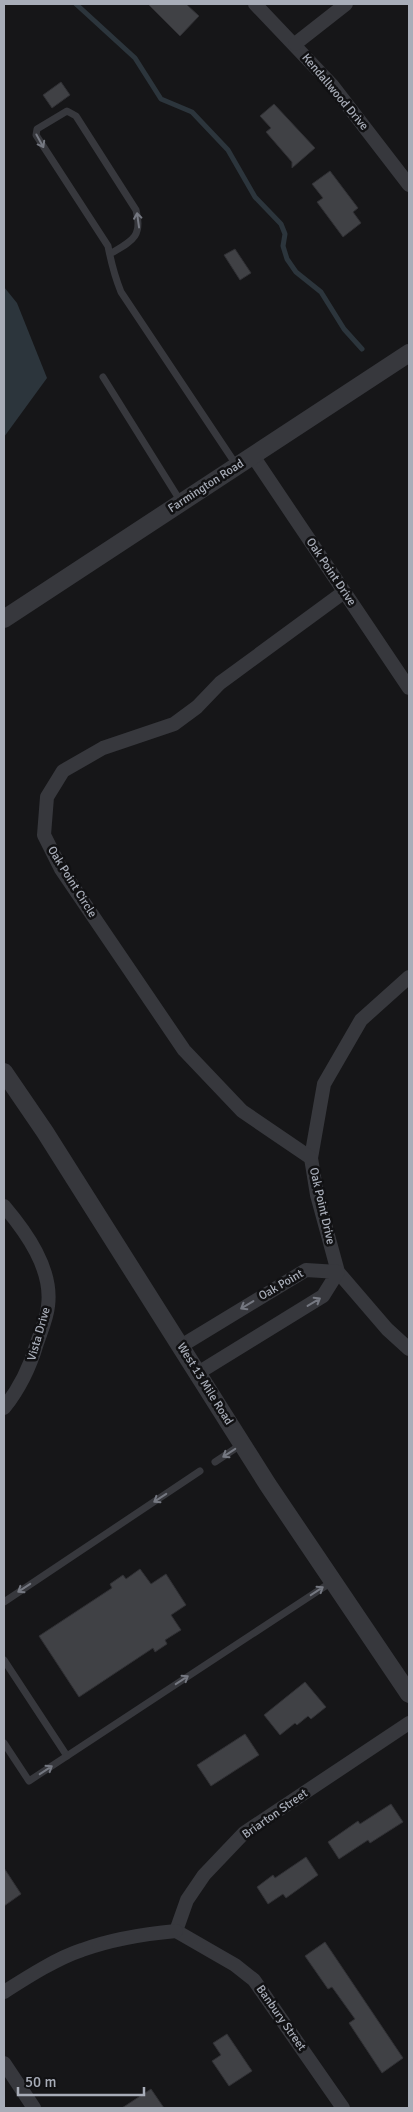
<svg xmlns="http://www.w3.org/2000/svg" width="413" height="2112" font-family="Signika,sans-serif">
	<rect width="100%" height="100%" fill="#161618"/>
	<path fill="#2c353c" d="M 4,287 L 17,303 L 47,378 L 4,437 Z"/>
	<g fill="none" stroke-linecap="round" stroke-linejoin="round">
		<path stroke="#2c353c" stroke-width="5" d="M 76,4 L 135,58 L 161,99 L 192,112 L 228,150 L 255,197 L 281,224 L 285,234 L 283,246 L 287,259 L 296,272 L 321,292 L 344,329 L 362,349"/>
	</g>
	<g fill="#404145" stroke="#303034">
		<path d="M 148,4 L 186,4 L 199,16 L 180,36 Z"/>
		<path d="M 61,82 L 70,95 L 52,108 L 43,95 Z"/>
		<path d="M 274,104 L 315,148 L 292,168 L 292,162 L 266,132 L 271,128 L 260,116 Z"/>
		<path d="M 330,171 L 358,208 L 353,212 L 361,223 L 343,237 L 317,202 L 323,198 L 312,184 Z"/>
		<path d="M 235,249 L 251,273 L 240,280 L 224,255 Z"/>
		<path d="M 140,1569 L 151,1584 L 166,1574 L 186,1605 L 171,1615 L 181,1630 L 165,1640 L 167,1644 L 155,1652 L 153,1648 L 79,1697 L 39,1636 L 112,1588 L 110,1584 L 123,1575 L 126,1579 Z"/>
		<path d="M 305,1682 L 326,1707 L 311,1719 L 308,1716 L 297,1725 L 295,1723 L 280,1735 L 264,1715 Z"/>
		<path d="M 245,1734 L 259,1755 L 211,1786 L 197,1765 Z"/>
		<path d="M 391,1804 L 403,1822 L 370,1843 L 368,1840 L 339,1859 L 328,1842 L 358,1821 L 360,1824 Z"/>
		<path d="M 306,1857 L 318,1875 L 286,1898 L 283,1894 L 268,1904 L 257,1887 L 273,1875 L 275,1878 Z"/>
		<path d="M 4,1868 L 21,1894 L 4,1906 Z"/>
		<path d="M 325,1942 L 403,2058 L 382,2073 L 349,2023 L 355,2019 L 332,1987 L 328,1989 L 305,1956 Z"/>
		<path d="M 227,2034 L 252,2071 L 229,2086 L 212,2061 L 221,2055 L 213,2043 Z"/>
		<path d="M 151,2089 L 164,2108 L 122,2108 Z"/>
	</g>
	<g fill="none" stroke-linecap="round" stroke-linejoin="round">
		<g stroke="#37383d" stroke-width="7">
			<path d="M 110,254 C 132,241 143,237 136,210 L 76,116 L 67,111 L 37,129 L 36,135 L 108,246 C 111,262 115,277 121,292 L 237,466"/>
			<path d="M 103,377 L 181,502"/>
			<path d="M 215,1462 L 242,1444"/>
			<path d="M 4,1602 L 200,1471"/>
			<path d="M 4,1660 L 67,1756"/>
			<path d="M 4,1743 L 29,1781 L 333,1581"/>
		</g>
		<g stroke="#37383d" stroke-width="14">
			<path d="M 255,4 L 332,85 L 409,185"/>
			<path d="M 295,44 L 346,4"/>
			<path d="M 253,456 L 409,688"/>
			<path d="M 409,977 L 361,1020 L 324,1084 L 311,1158 L 317,1195 L 338,1272 L 387,1329 L 409,1349"/>
			<path d="M 311,1158 L 242,1111 L 184,1050 L 61,869 L 44,835 L 47,797 L 63,771 L 103,748 L 174,724 L 197,707 L 220,683 L 344,592"/>
			<path d="M 4,1206 C 26,1232 53,1269 48,1306 C 47,1318 41,1331 37,1343 C 30,1367 20,1388 4,1408"/>
			<path d="M 181,1346 L 306,1270 L 338,1272 L 323,1296 L 198,1373"/>
			<path d="M 176,1931 L 187,1900 L 204,1875 L 244,1833 L 409,1723"/>
			<path d="M 176,1931 L 235,1965 L 254,1980 L 343,2108"/>
			<path d="M 4,1992 C 26,1978 57,1958 82,1950 C 112,1939 144,1934 176,1931"/>
			<path d="M 4,2063 L 34,2108"/>
		</g>
		<g stroke="#37383d" stroke-width="18">
			<path d="M 4,619 L 409,353"/>
			<path d="M 4,1072 L 45,1132 L 268,1485 L 409,1694"/>
		</g>
	</g>
	<defs><path id="oneway-shaft" d="M-6 0H5M1.5-3L5.5 0L1.5 3" fill="none" stroke-width="1.6" stroke-linecap="round" stroke-linejoin="round" transform="scale(1.25)"/></defs>
	<g stroke="#757881">
		<use href="#oneway-shaft" transform="translate(40 141) rotate(61)"/>
		<use href="#oneway-shaft" transform="translate(138 220) rotate(-98)"/>
		<use href="#oneway-shaft" transform="translate(314 1302) rotate(-31)"/>
		<use href="#oneway-shaft" transform="translate(247 1305) rotate(149)"/>
		<use href="#oneway-shaft" transform="translate(229 1453) rotate(147)"/>
		<use href="#oneway-shaft" transform="translate(160 1498) rotate(147)"/>
		<use href="#oneway-shaft" transform="translate(24 1588) rotate(147)"/>
		<use href="#oneway-shaft" transform="translate(317 1591) rotate(-33)"/>
		<use href="#oneway-shaft" transform="translate(182 1680) rotate(-33)"/>
		<use href="#oneway-shaft" transform="translate(46 1770) rotate(-33)"/>
	</g>
	<g text-anchor="middle" dominant-baseline="central" stroke-width="5" stroke-linejoin="round" paint-order="stroke">
		<g font-size="12" fill="#a8adb8" stroke="#111113">
			<text transform="translate(335 92) rotate(50)">Kendallwood Drive</text>
			<text transform="translate(206 486) rotate(-33)">Farmington Road</text>
			<text transform="translate(331 572) rotate(56)">Oak Point Drive</text>
			<text transform="translate(72 882) rotate(58)">Oak Point Circle</text>
			<text transform="translate(322 1206) rotate(77)">Oak Point Drive</text>
			<text transform="translate(281 1285) rotate(-30)">Oak Point</text>
			<text transform="translate(39 1334) rotate(-74)">Vista Drive</text>
			<text transform="translate(205 1384) rotate(58)">West 13 Mile Road</text>
			<text transform="translate(275 1814) rotate(-35)">Briarton Street</text>
			<text transform="translate(281 2018) rotate(55)">Banbury Street</text>
		</g>
	</g>
	<rect width="413" height="2112" fill="none" stroke="#a8adb8" stroke-width="10"/>
	<path d="M18 2087v8h126v-8" fill="none" stroke="#a8adb8" stroke-width="2.5"/>
	<text x="25" y="2087" font-size="15" fill="#a8adb8" stroke="#111113" stroke-width="4" paint-order="stroke">50 m</text>
</svg>
